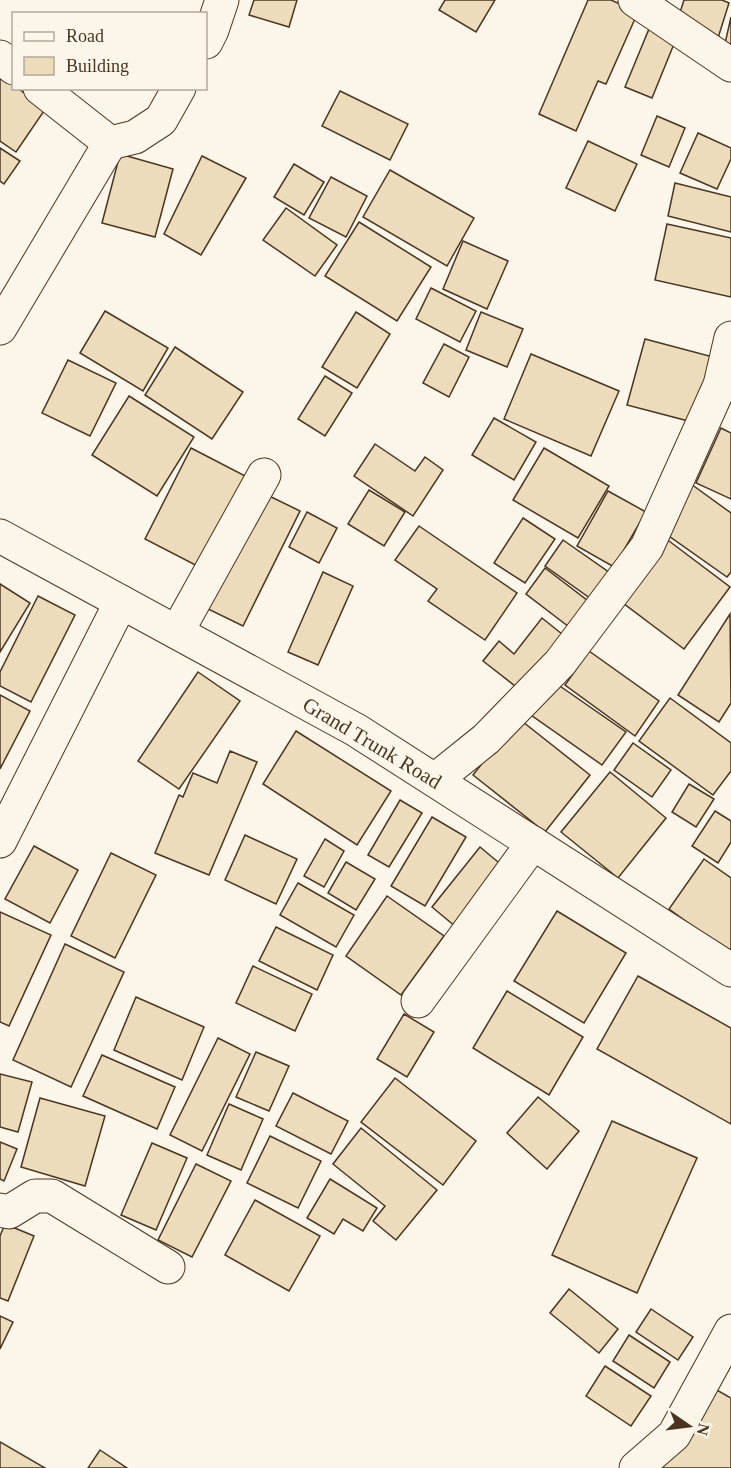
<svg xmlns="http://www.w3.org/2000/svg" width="731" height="1468" font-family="'Times New Roman',serif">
	<rect width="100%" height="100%" fill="#fbf6e9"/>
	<g fill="#ecdcbc" stroke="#4a3520" stroke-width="1.5">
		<path d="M 254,0 L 297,0 L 289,27 L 249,15 Z"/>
		<path d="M 445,0 L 495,0 L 476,32 L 439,10 Z"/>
		<path d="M 588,0 L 611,0 L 638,12 L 606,84 L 598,81 L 576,131 L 539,114 Z"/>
		<path d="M 684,0 L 722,0 L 729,3 L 718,38 L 676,25 Z"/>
		<path d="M 731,17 L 731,50 L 724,48 Z"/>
		<path d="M 649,29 L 676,39 L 652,98 L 625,87 Z"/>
		<path d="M 0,76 L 14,86 L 14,88 L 17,88 L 46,108 L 16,152 L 0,141 Z"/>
		<path d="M 340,91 L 408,124 L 390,160 L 322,126 Z"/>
		<path d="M 657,116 L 685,128 L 669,167 L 641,155 Z"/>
		<path d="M 698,133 L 731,148 L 731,159 L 717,189 L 680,173 Z"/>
		<path d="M 588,141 L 637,164 L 615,211 L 566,188 Z"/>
		<path d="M 0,148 L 20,161 L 4,184 L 0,181 Z"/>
		<path d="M 120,154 L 173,169 L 155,237 L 102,223 Z"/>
		<path d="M 202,156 L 246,178 L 201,255 L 164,234 Z"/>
		<path d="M 294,164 L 324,182 L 304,215 L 274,197 Z"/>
		<path d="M 390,170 L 474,218 L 447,266 L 363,217 Z"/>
		<path d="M 331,177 L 367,196 L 346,237 L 309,218 Z"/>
		<path d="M 675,183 L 731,197 L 731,232 L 668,216 Z"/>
		<path d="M 286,208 L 337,245 L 315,276 L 263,240 Z"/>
		<path d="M 359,222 L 431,267 L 397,321 L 325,276 Z"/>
		<path d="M 667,224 L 731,238 L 731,297 L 655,280 Z"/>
		<path d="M 463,241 L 508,261 L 487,309 L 443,289 Z"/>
		<path d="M 431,288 L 476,311 L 460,342 L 416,319 Z"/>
		<path d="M 105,311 L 168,348 L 143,391 L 80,353 Z"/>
		<path d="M 356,312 L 390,334 L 357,388 L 322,367 Z"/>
		<path d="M 481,312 L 523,329 L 507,367 L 466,350 Z"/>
		<path d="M 645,339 L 713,357 L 696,423 L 627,405 Z"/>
		<path d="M 444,344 L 469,357 L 449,397 L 423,383 Z"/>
		<path d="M 175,347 L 243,392 L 212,439 L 145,395 Z"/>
		<path d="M 531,354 L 619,391 L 591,456 L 504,419 Z"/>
		<path d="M 68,360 L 116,383 L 90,436 L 42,413 Z"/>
		<path d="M 325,376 L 352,393 L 325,436 L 298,419 Z"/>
		<path d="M 129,396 L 194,437 L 157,496 L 92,455 Z"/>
		<path d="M 494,418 L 536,442 L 514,480 L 472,455 Z"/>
		<path d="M 721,428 L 731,433 L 731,499 L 696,483 Z"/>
		<path d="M 375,444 L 415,471 L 425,457 L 443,470 L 413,516 L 354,476 Z"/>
		<path d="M 191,448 L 253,480 L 207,571 L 145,539 Z"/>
		<path d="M 544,448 L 609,486 L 578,538 L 513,500 Z"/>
		<path d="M 691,484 L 731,513 L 731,572 L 727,577 L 659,529 Z"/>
		<path d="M 369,490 L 405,512 L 384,546 L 348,524 Z"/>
		<path d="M 608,491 L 646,512 L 614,567 L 577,546 Z"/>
		<path d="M 261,492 L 300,511 L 243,626 L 204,607 Z"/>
		<path d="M 307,512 L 337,528 L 319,563 L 289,547 Z"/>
		<path d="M 523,518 L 555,539 L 525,583 L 494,563 Z"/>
		<path d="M 419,526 L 517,593 L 485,640 L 428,601 L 437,589 L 395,560 Z"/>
		<path d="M 665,538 L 730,587 L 684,649 L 619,600 Z"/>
		<path d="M 563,540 L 613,575 L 594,601 L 545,566 Z"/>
		<path d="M 545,568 L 592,604 L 573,630 L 526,594 Z"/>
		<path d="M 323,572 L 353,586 L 318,665 L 288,652 Z"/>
		<path d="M 0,584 L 30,603 L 0,652 Z"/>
		<path d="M 38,596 L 75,615 L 31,702 L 0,686 L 0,672 Z"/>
		<path d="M 730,614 L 731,703 L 719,722 L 678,695 Z"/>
		<path d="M 542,618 L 567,638 L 524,693 L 483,661 L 499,641 L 514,654 Z"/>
		<path d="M 589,651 L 659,701 L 635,736 L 565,685 Z"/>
		<path d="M 198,672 L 240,701 L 179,789 L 138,761 Z"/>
		<path d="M 554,682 L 626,732 L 602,765 L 531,715 Z"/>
		<path d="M 0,695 L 30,711 L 0,769 Z"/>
		<path d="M 670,698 L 731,743 L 731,771 L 713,795 L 639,741 Z"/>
		<path d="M 518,718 L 590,775 L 545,832 L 473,775 Z"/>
		<path d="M 296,731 L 391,791 L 357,845 L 263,784 Z"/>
		<path d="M 633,743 L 671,770 L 652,797 L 614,770 Z"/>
		<path d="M 230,751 L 257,762 L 209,875 L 155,853 L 179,795 L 183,797 L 193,773 L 217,783 Z"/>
		<path d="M 610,772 L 666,818 L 618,878 L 561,832 Z"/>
		<path d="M 689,784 L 714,799 L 696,827 L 672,812 Z"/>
		<path d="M 400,800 L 422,813 L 389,867 L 368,855 Z"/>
		<path d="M 715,811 L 731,821 L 731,842 L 718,863 L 692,846 Z"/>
		<path d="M 432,817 L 466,837 L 425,906 L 391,886 Z"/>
		<path d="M 245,835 L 297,859 L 276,904 L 225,880 Z"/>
		<path d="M 325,839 L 344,851 L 324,887 L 304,876 Z"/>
		<path d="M 34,846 L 78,870 L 50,923 L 5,899 Z"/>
		<path d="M 480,847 L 504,867 L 456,927 L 432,907 Z"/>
		<path d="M 111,853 L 156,875 L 115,958 L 71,936 Z"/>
		<path d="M 704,859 L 731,878 L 731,954 L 669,909 Z"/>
		<path d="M 346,862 L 375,879 L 356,910 L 328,893 Z"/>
		<path d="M 298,883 L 354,915 L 336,947 L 280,915 Z"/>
		<path d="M 387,896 L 444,936 L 401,995 L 346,956 Z"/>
		<path d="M 557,911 L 626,953 L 584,1023 L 514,981 Z"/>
		<path d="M 0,912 L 51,935 L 9,1026 L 0,1022 Z"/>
		<path d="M 276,927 L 333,955 L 317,990 L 259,961 Z"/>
		<path d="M 65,944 L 124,972 L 71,1087 L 13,1060 Z"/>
		<path d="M 253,966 L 312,994 L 295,1031 L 236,1003 Z"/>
		<path d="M 638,976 L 731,1028 L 731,1124 L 597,1049 Z"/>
		<path d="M 507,991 L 583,1037 L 549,1095 L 473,1048 Z"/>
		<path d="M 136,997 L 204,1027 L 182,1080 L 114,1050 Z"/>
		<path d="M 404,1014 L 434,1032 L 407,1077 L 377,1059 Z"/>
		<path d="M 218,1038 L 250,1054 L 202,1151 L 170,1135 Z"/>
		<path d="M 256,1052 L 289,1066 L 269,1111 L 236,1097 Z"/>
		<path d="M 102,1055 L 175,1087 L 157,1129 L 83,1096 Z"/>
		<path d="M 0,1074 L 32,1082 L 18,1132 L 0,1127 Z"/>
		<path d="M 395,1078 L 476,1141 L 443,1185 L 361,1122 Z"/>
		<path d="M 293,1093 L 348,1121 L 331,1154 L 276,1126 Z"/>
		<path d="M 538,1097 L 579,1131 L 547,1169 L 507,1133 Z"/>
		<path d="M 40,1098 L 105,1116 L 85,1186 L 21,1167 Z"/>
		<path d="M 229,1104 L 263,1119 L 241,1170 L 207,1155 Z"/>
		<path d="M 612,1121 L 697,1158 L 637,1293 L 552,1255 Z"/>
		<path d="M 361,1128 L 437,1190 L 396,1240 L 373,1221 L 385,1206 L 333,1164 Z"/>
		<path d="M 270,1136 L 321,1161 L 298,1208 L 247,1183 Z"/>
		<path d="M 0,1142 L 17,1149 L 4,1181 L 0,1179 Z"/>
		<path d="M 152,1143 L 187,1158 L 156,1230 L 121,1215 Z"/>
		<path d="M 196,1164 L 231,1181 L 192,1257 L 158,1240 Z"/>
		<path d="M 330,1179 L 377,1208 L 363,1231 L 343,1219 L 334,1234 L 307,1218 Z"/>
		<path d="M 255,1200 L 320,1236 L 289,1291 L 225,1255 Z"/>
		<path d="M 5,1224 L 34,1236 L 8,1301 L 0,1298 L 0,1236 Z"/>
		<path d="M 569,1289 L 618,1329 L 599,1353 L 550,1313 Z"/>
		<path d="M 651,1309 L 693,1337 L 678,1360 L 636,1332 Z"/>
		<path d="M 0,1316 L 13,1322 L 0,1349 Z"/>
		<path d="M 629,1335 L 670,1362 L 654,1388 L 613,1361 Z"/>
		<path d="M 605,1366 L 651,1396 L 631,1426 L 586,1396 Z"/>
		<path d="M 708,1385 L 731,1398 L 731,1468 L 657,1468 Z"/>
		<path d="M 0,1442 L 45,1468 L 0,1468 Z"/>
		<path d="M 100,1450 L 127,1468 L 88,1468 Z"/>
	</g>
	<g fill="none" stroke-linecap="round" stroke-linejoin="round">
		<g stroke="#4a3520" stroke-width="35">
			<g id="minor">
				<path d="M 635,0 L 731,65"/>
				<path d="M 206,42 L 212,30 L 222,0"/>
				<path d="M 0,57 L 14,68"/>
				<path d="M 110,143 L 135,137 L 161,120 L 179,88"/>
				<path d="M 0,328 L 110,143 L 40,88"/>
				<path d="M 177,632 L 264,475"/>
				<path d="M 435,780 L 486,739 L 560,663 L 647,547 L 720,385 L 731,338"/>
				<path d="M 0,841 L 121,602"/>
				<path d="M 418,1001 L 533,843"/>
				<path d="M 0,1210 L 9,1212 L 35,1196 L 52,1196 L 168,1267"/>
				<path d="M 636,1468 L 674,1435 L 731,1331"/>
			</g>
		</g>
		<g stroke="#4a3520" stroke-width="35">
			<path id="major" d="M 0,536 L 356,730 L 731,970"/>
		</g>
		<use href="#minor" stroke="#fbf6e9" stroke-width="33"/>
		<use href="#major" stroke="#fbf6e9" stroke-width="33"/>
	</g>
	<g text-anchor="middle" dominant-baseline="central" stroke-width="4.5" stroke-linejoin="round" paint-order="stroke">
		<g font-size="21" fill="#4a3520" stroke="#fbf6e9">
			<text transform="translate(372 743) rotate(31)">Grand Trunk Road</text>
		</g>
	</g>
	<rect x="12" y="12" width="195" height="78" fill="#fbf6e9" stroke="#b4a999" stroke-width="1.5"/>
	<rect x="24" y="32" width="30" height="9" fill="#fbf6e9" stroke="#b4a999" stroke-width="1.5"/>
	<text x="66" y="42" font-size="18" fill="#4a3520">Road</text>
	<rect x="24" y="57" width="30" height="18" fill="#ecdcbc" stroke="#b4a999" stroke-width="1.5"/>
	<text x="66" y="72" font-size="18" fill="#4a3520">Building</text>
	<g transform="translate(689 1426) rotate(104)" stroke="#fbf6e9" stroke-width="4.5" paint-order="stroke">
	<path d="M0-4.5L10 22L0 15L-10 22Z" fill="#4a3520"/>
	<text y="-9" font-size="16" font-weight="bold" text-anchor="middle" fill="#4a3520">N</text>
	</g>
</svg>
